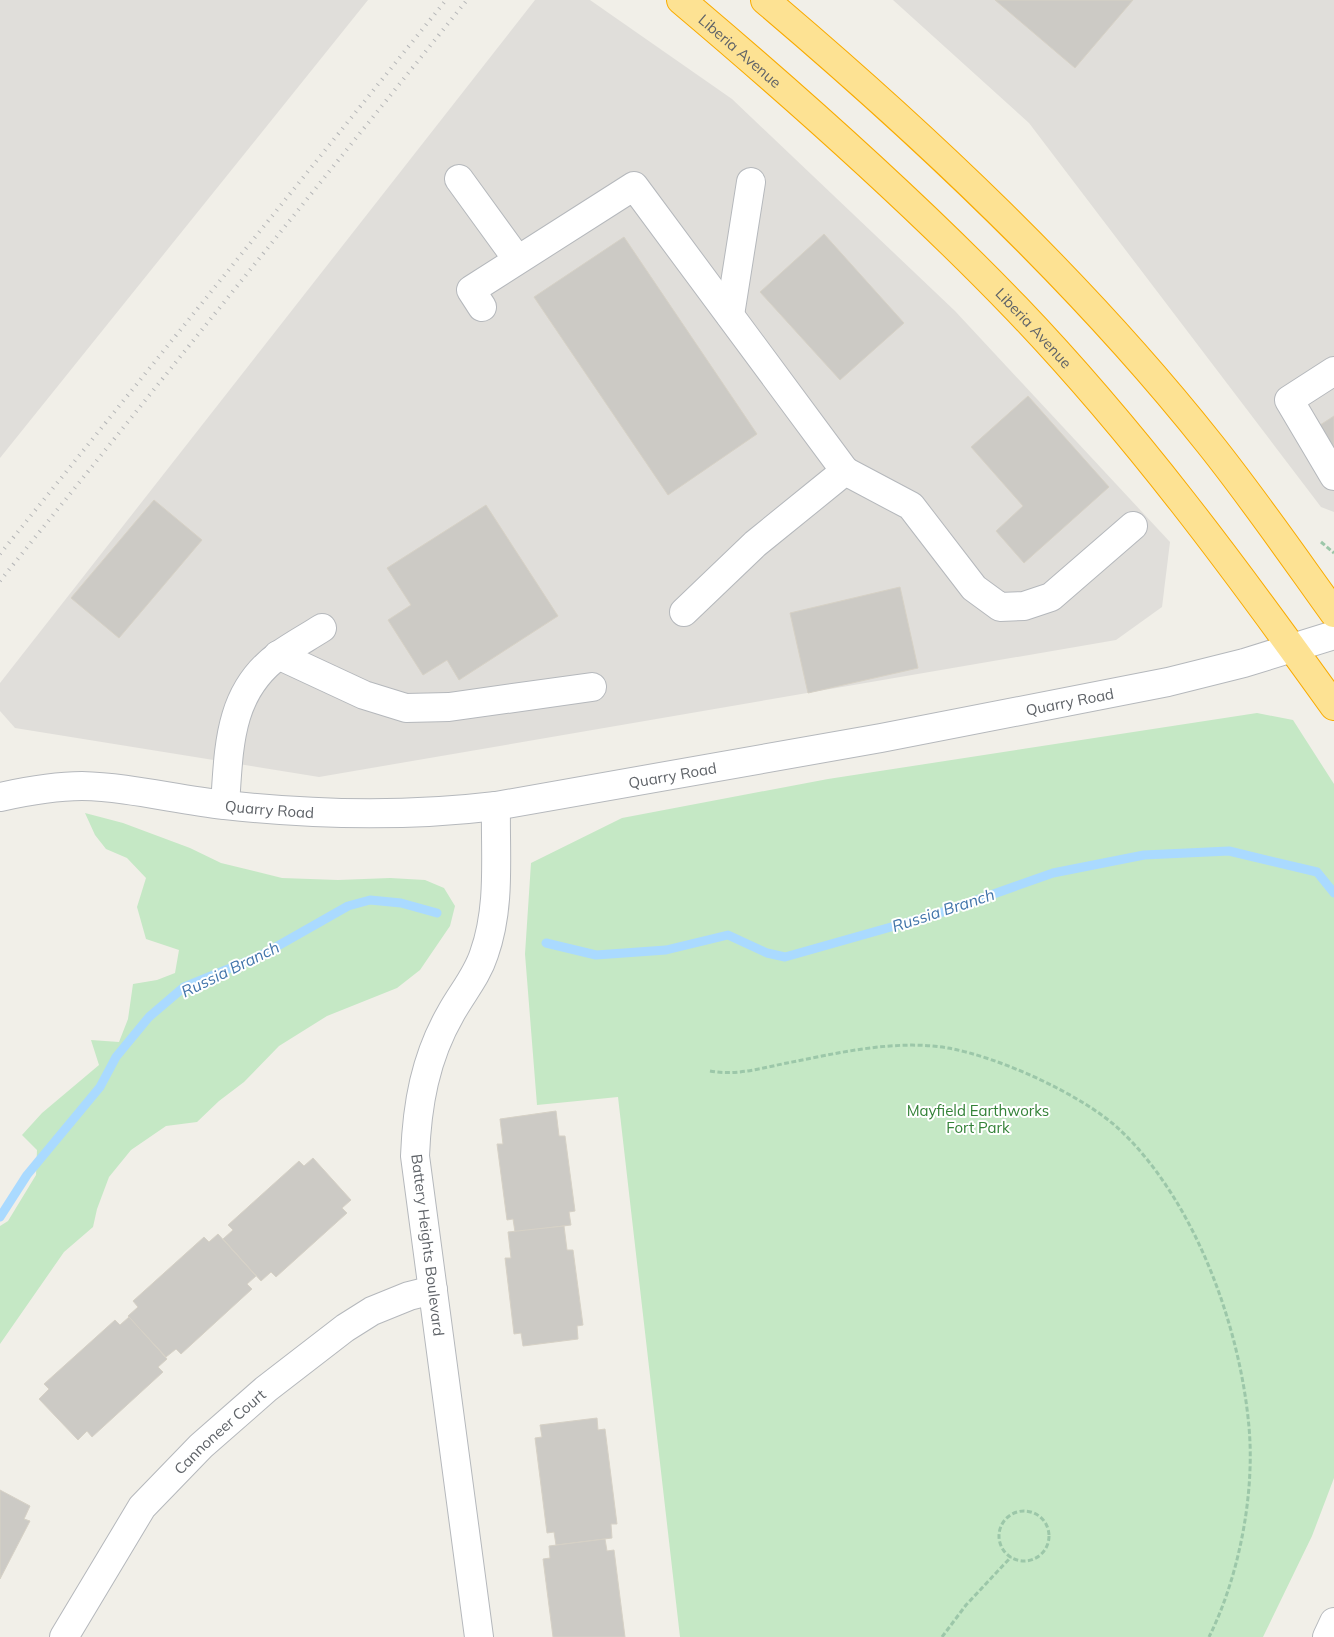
<svg xmlns="http://www.w3.org/2000/svg" width="1334" height="1637" font-family="Mulish,sans-serif">
	<rect width="100%" height="100%" fill="#f1efe8"/>
	<g fill="#e0deda">
		<path d="M 0,0 L 368,0 L 0,458 Z"/>
		<path d="M 535,0 L 590,0 L 732,99 L 955,311 L 1170,542 L 1162,607 L 1116,640 L 319,777 L 15,728 L 0,711 L 0,683 Z"/>
		<path d="M 893,0 L 1334,0 L 1334,512 L 1321,507 L 1029,123 Z"/>
	</g>
	<g fill="#c5e8c5">
		<path d="M 1257,713 L 1293,720 L 1334,784 L 1334,1478 L 1312,1536 L 1263,1637 L 680,1637 L 618,1097 L 537,1105 L 525,954 L 531,863 L 622,818 L 828,779 Z"/>
		<path d="M 85,813 L 123,823 L 190,848 L 221,863 L 282,878 L 338,880 L 390,878 L 425,880 L 444,888 L 455,906 L 450,926 L 420,970 L 397,988 L 327,1016 L 279,1046 L 244,1082 L 219,1101 L 197,1122 L 166,1126 L 131,1150 L 109,1177 L 97,1209 L 93,1227 L 64,1252 L 0,1344 L 0,1226 L 8,1221 L 36,1175 L 37,1150 L 22,1135 L 42,1113 L 99,1065 L 91,1040 L 119,1042 L 128,1019 L 133,984 L 157,980 L 175,973 L 179,950 L 146,939 L 137,907 L 146,878 L 127,858 L 106,849 L 95,835 Z"/>
	</g>
	<g fill="none" stroke-linecap="round" stroke-linejoin="round">
		<g stroke="#aadaff" stroke-width="9">
			<path d="M 546,943 L 596,955 L 666,950 L 728,935 L 767,953 L 785,957 L 937,914 L 1053,873 L 1144,855 L 1229,851 L 1317,872 L 1334,893"/>
			<path d="M 0,1217 L 27,1175 L 100,1087 L 116,1057 L 149,1017 L 184,987 L 260,956 L 348,906 L 370,900 L 401,903 L 437,913"/>
		</g>
	</g>
	<g fill="#cccac5" stroke="#d6d1c6">
		<path d="M 995,0 L 1133,0 L 1075,68 Z"/>
		<path d="M 824,234 L 904,323 L 840,380 L 760,292 Z"/>
		<path d="M 624,237 L 757,434 L 668,495 L 534,297 Z"/>
		<path d="M 1028,396 L 1109,487 L 1024,563 L 996,531 L 1023,506 L 971,447 Z"/>
		<path d="M 1334,416 L 1334,451 L 1317,427 Z"/>
		<path d="M 154,500 L 202,540 L 119,638 L 71,598 Z"/>
		<path d="M 486,505 L 558,616 L 459,680 L 447,660 L 423,675 L 388,620 L 411,605 L 387,568 Z"/>
		<path d="M 900,587 L 918,668 L 808,693 L 790,613 Z"/>
		<path d="M 556,1111 L 559,1136 L 565,1136 L 575,1211 L 569,1212 L 571,1225 L 515,1232 L 513,1219 L 507,1220 L 497,1144 L 503,1144 L 500,1119 Z"/>
		<path d="M 313,1158 L 351,1200 L 342,1208 L 347,1213 L 276,1277 L 271,1272 L 261,1281 L 223,1239 L 233,1230 L 228,1225 L 299,1161 L 304,1166 Z"/>
		<path d="M 564,1226 L 567,1250 L 573,1250 L 583,1325 L 577,1326 L 578,1339 L 523,1346 L 521,1333 L 514,1334 L 505,1258 L 511,1258 L 508,1232 Z"/>
		<path d="M 218,1234 L 256,1276 L 247,1284 L 252,1289 L 181,1354 L 176,1349 L 166,1357 L 128,1316 L 138,1307 L 133,1301 L 204,1237 L 209,1242 Z"/>
		<path d="M 129,1317 L 167,1359 L 158,1367 L 163,1372 L 92,1437 L 87,1431 L 78,1440 L 39,1399 L 49,1389 L 44,1384 L 115,1320 L 120,1325 Z"/>
		<path d="M 597,1418 L 598,1430 L 605,1429 L 617,1524 L 611,1524 L 612,1538 L 556,1545 L 554,1532 L 547,1533 L 535,1438 L 542,1437 L 540,1425 Z"/>
		<path d="M 0,1490 L 30,1506 L 24,1519 L 30,1521 L 0,1579 Z"/>
		<path d="M 605,1539 L 607,1551 L 614,1550 L 625,1637 L 553,1637 L 543,1559 L 550,1558 L 549,1546 Z"/>
	</g>
	<g fill="none" stroke-linecap="round" stroke-linejoin="round">
		<g stroke="#b5b8bc" stroke-width="30">
			<g id="minor">
				<path d="M 459,179 L 517,259"/>
				<path d="M 482,307 L 471,290 L 634,186 L 845,471"/>
				<path d="M 730,315 L 751,182"/>
				<path d="M 1334,371 L 1289,400 L 1334,476"/>
				<path d="M 684,612 L 755,544 L 845,471 L 911,506 L 974,588 L 1000,607 L 1024,606 L 1051,597 L 1133,526"/>
				<path d="M 278,655 L 364,695 L 406,708 L 449,707 L 592,687"/>
				<path id="s1" d="M 0,797 C 27,791 54,786 82,786 C 130,787 177,800 225,805 C 315,815 405,817 496,806 L 881,738 L 1168,682 L 1244,663 L 1334,635"/>
				<path d="M 225,805 C 229,748 228,692 279,655 C 293,645 308,637 322,628"/>
				<path id="s2" d="M 64,1637 L 142,1507 L 201,1446 L 266,1389 L 345,1328 L 372,1311 L 409,1296 L 433,1290"/>
				<path d="M 479,1637 L 415,1156 C 417,1105 425,1058 451,1013 C 462,993 477,976 484,954 C 501,906 495,856 496,806"/>
				<path d="M 1327,1637 L 1334,1622"/>
			</g>
		</g>
		<g stroke="#f9ab00" stroke-width="30">
			<g id="highway">
				<path id="s3" d="M 681,0 C 797,98 911,199 1016,308 C 1134,431 1235,568 1334,706"/>
				<path d="M 765,0 C 922,133 1081,282 1209,443 C 1253,498 1293,556 1334,613"/>
			</g>
		</g>
		<g stroke="#9cc7a9" stroke-width="3" stroke-dasharray="5 2.5" stroke-linecap="butt">
			<path d="M 1321,542 L 1334,553"/>
			<path d="M 710,1071 C 736,1076 762,1068 787,1063 C 838,1053 896,1039 948,1048 C 999,1057 1083,1095 1120,1130 C 1195,1201 1240,1326 1249,1427 C 1255,1494 1239,1577 1209,1637"/>
			<circle cx="1024" cy="1536" r="25"/>
			<path d="M 942,1637 L 966,1605 L 1011,1557"/>
		</g>
		<use href="#minor" stroke="#fff" stroke-width="28"/>
		<use href="#highway" stroke="#fde293" stroke-width="28"/>
		<g stroke="#b6b7b8" stroke-width="4" stroke-dasharray="1 6" stroke-linecap="butt">
			<path d="M 0,554 L 446,0"/>
			<path d="M 0,581 L 467,0"/>
		</g>
	</g>
	<g text-anchor="middle" dominant-baseline="central" stroke-width="4" stroke-linejoin="round" paint-order="stroke">
		<g font-size="15" fill="#5f6368" stroke="#fff">
			<text stroke="none"><textPath href="#s3" startOffset="78">Liberia Avenue</textPath></text>
			<text stroke="none"><textPath href="#s3" startOffset="482">Liberia Avenue</textPath></text>
			<text stroke="none"><textPath href="#s1" startOffset="1082">Quarry Road</textPath></text>
			<text stroke="none"><textPath href="#s1" startOffset="678">Quarry Road</textPath></text>
			<text stroke="none"><textPath href="#s1" startOffset="272">Quarry Road</textPath></text>
			<text transform="translate(428 1245) rotate(83)">Battery Heights Boulevard</text>
			<text stroke="none"><textPath href="#s2" startOffset="260">Cannoneer Court</textPath></text>
		</g>
		<g font-size="15" fill="#348238" stroke="#fff">
			<text x="978" y="1110">Mayfield Earthworks<tspan x="978" dy="17">Fort Park</tspan></text>
		</g>
		<g font-size="16" font-style="italic" fill="#4174aa" stroke="#fff">
			<text transform="translate(943 910) rotate(-18)">Russia Branch</text>
			<text transform="translate(230 969) rotate(-26)">Russia Branch</text>
		</g>
	</g>
</svg>
